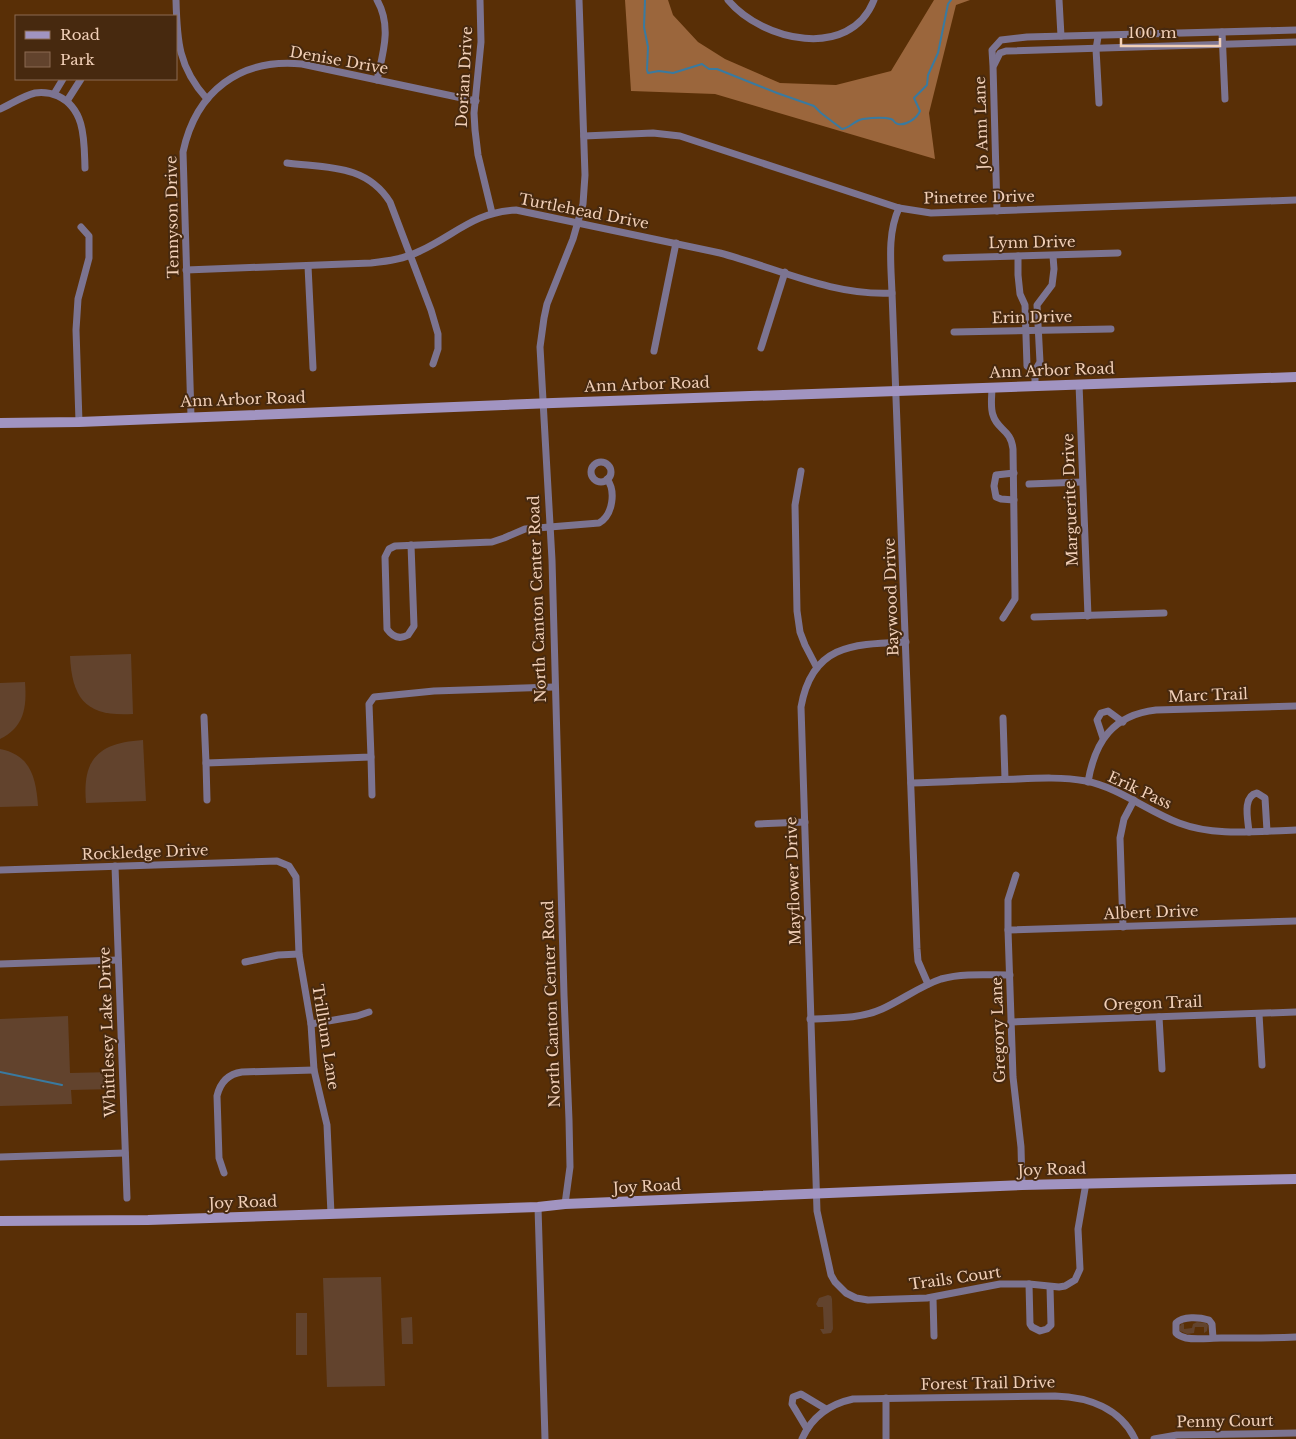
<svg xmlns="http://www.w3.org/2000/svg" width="1296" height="1439" font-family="'Libre Baskerville',serif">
	<rect width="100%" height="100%" fill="#592f06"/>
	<g fill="#62432d">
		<path d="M 131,654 L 133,714 C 87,717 72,700 70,656 Z"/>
		<path d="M 25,682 C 27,708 24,727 0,739 L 0,683 Z"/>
		<path d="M 143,740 L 146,801 L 86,803 C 82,758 99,743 143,740 Z"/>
		<path d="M 0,749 C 31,755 36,778 38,806 L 0,807 Z"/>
		<path d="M 68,1016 L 70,1073 L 113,1072 L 114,1089 L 71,1090 L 72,1104 L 0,1106 L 0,1019 Z"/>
		<path d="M 381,1277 L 385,1386 L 327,1387 L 323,1278 Z"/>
		<path d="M 828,1295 L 831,1296 L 832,1299 L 833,1329 L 831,1333 L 823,1334 L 820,1329 L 824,1329 L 823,1307 L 818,1307 L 816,1304 L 819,1298 Z"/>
		<rect x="296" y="1313" width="11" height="42"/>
		<path d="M 412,1317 L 413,1344 L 402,1344 L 401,1318 Z"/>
		<path d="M 1197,1322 L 1206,1323 L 1208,1325 L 1207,1331 L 1204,1333 L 1204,1327 L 1195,1327 L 1194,1333 L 1187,1334 L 1180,1331 L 1180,1326 L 1182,1323 L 1184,1324 L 1184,1329 L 1192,1328 L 1193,1324 Z"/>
	</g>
	<path fill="#9b663c" d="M 625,0 L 668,0 L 673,15 L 698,42 L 725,59 L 780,83 L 836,85 L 891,71 L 934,0 L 970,0 L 956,5 L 929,113 L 935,159 L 715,94 L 631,91 Z"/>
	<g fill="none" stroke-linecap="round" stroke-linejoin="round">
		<g stroke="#397aa0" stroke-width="2">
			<path d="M 645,0 L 644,27 L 648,47 L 647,70 L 648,73 L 659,71 L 673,73 L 702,64 L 709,69 L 717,69 L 777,93 L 814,106 L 821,113 L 842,129 C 850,128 855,120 863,119 C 870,118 884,117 891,119 C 896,121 892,122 898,124 C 906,126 917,118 920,111 L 914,98 L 927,85 L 928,75 L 938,53 L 948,4 L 951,0"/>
			<path d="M 0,1072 L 62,1085"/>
		</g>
		<g stroke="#7c7491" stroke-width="7">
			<path d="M 176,0 C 177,40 178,67 207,99"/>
			<path d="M 377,0 C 392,26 383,53 377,80"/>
			<path d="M 480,0 L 481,42 L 474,113 L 475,130 L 478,155 L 492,213"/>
			<path d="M 728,0 C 762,41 850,61 874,0"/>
			<path d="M 1059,0 L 1061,36"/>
			<path d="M 1222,32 L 1225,99"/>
			<path d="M 1098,37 L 1096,49 L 1099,103"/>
			<path d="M 994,65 L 1000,53 L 1006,51 L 1296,42"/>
			<path d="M 54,94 L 63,79"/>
			<path d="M 67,101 L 81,79"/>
			<path d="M 0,109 C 11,104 23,96 35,93 C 43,92 51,93 58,96 C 86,109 84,142 85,168"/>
			<path d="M 584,136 L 653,133 L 680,136 L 899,208 L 931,213 L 1296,200"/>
			<path d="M 287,163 C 327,168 366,164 390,202 L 431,310 L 438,334 L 438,349 L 433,364"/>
			<path d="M 899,208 C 887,234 891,264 892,293 L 917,949 L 918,961 L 928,984"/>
			<path d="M 997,211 L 993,66 L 992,50 L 1001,40 L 1027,37 L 1296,30"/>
			<path d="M 1018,256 L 1018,275 L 1020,294 L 1025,305 L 1027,366 L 1035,371"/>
			<path d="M 946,258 L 1118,253"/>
			<path d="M 308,266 L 313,368"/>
			<path d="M 186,270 L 371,263 C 388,261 404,259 420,251 C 455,235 474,212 516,210 L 720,253 C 777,268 832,296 892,293"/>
			<path d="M 954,332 L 1111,329"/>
			<path d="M 761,348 L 785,272"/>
			<path d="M 654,351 L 676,243"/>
			<path d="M 1079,384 L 1088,616"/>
			<path d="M 1035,385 L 1035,371 L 1040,362 L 1037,305 L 1052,285 L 1054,269 L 1053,256"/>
			<path d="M 992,387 C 992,396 990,407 993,415 C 997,430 1011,429 1013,449 L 1015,593 L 1015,599 L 1003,618"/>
			<path d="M 191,416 L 183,152 C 196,91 240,58 302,64 L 476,101"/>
			<path d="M 79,422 L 76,330 L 78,299 L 89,258 L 89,236 L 81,227"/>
			<circle cx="601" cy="472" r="10"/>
			<path d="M 801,471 L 795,505 L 797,611 L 800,632 L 805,645 L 817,668"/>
			<path d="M 1014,473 L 996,475 L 994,486 L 996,497 L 1001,499 L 1014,500"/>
			<path d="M 1029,484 L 1082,482"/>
			<path d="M 411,545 L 414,626 L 408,635 C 399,640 392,636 387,629 L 385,557 L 389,549 L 395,546 L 492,542 L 504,538 L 525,529 L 599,523 C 613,515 616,491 607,479"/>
			<path d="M 1034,617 L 1164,613"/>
			<path d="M 906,642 C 853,644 812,644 801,707 L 817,1211 L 831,1275 L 835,1282 L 846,1293 L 856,1298 L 868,1300 L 927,1298 L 1000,1284 L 1029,1284 L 1059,1287 L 1065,1286 L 1075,1280 L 1080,1269 L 1078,1229 L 1086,1183"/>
			<path d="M 204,717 L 206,763 L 371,757 L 369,704 L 374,697 L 434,691 L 554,687"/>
			<path d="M 1003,718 L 1005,779"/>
			<path d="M 1103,738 L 1097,720 L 1101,713 L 1108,711 L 1123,722"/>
			<path d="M 371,757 L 372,795"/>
			<path d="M 206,763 L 207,800"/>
			<path d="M 1088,782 C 1095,741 1113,715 1156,710 L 1296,706"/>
			<path d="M 911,783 C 947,782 982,780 1018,779 C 1040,778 1063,777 1086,781 C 1120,788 1147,811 1179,823 C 1216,837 1257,831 1296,830"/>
			<path d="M 758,824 L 805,822"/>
			<path d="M 1249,832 C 1248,820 1242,796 1257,793 L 1265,798 L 1267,831"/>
			<path d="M 115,866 L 127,1198"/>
			<path d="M 0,870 L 277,861 L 289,866 L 296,877 L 299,954 L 311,1024 L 314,1070 L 327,1125 L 331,1214"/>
			<path d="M 1016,875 L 1008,900 L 1008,930 L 1013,1077 L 1021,1147 L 1022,1185"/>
			<path d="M 1123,927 L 1120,838 L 1124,819 L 1134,800"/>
			<path d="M 1008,930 L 1296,921"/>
			<path d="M 245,962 L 278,955 L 299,954"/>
			<path d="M 0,964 L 118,960"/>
			<path d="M 1259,1014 L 1262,1065"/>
			<path d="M 1159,1017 L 1162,1069"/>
			<path d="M 810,1019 C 835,1018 860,1019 882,1009 C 902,1000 920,986 941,979 C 963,973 987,975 1010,975"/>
			<path d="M 1011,1022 L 1296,1012"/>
			<path d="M 311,1024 L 357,1016 L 369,1012"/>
			<path d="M 0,1157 L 125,1153"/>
			<path d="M 224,1173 L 219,1158 L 217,1096 C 220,1083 228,1074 242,1072 L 314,1070"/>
			<path d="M 565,1204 L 570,1167 L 569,1120 L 564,995 L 552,560 L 540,347 L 544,318 L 547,304 L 573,239 L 583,204 L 585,175 L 579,0"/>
			<path d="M 538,1207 L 545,1439"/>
			<path d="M 1029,1284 L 1030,1324 L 1032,1327 L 1040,1331 L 1047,1329 L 1051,1325 L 1050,1287"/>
			<path d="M 933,1298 L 934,1336"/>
			<path d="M 1213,1338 L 1212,1324 L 1209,1320 C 1199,1317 1183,1316 1176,1323 L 1176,1333 C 1179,1336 1182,1337 1186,1338 C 1197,1340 1210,1338 1221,1338 C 1246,1338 1271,1338 1296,1337"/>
			<path d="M 886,1398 L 886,1439"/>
			<path d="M 807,1429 L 792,1404 L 793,1397 L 801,1394 L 826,1409"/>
			<path d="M 802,1439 C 812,1416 830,1404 853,1399 L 1055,1396 C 1088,1397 1120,1408 1135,1439"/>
			<path d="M 1154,1439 L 1177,1435 L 1296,1433"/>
		</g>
		<g stroke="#a194c1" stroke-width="10">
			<path d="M 0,423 L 79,422 L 553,403 L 1296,377"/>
			<path d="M 0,1221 L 148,1220 L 538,1207 L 565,1204 L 1022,1185 L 1296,1179"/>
		</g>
	</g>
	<g text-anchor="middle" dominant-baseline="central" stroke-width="4" stroke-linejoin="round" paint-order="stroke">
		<g font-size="15" fill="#f1cfb7" stroke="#47290f">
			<text transform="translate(339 60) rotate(10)">Denise Drive</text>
			<text transform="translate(464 77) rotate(-87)">Dorian Drive</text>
			<text transform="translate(981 123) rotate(-92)">Jo Ann Lane</text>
			<text transform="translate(979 197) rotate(-1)">Pinetree Drive</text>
			<text transform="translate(584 211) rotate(11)">Turtlehead Drive</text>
			<text transform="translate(172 217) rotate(-91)">Tennyson Drive</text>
			<text transform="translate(1032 242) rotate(-1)">Lynn Drive</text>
			<text transform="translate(1032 317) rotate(-1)">Erin Drive</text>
			<text transform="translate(1052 370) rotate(-2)">Ann Arbor Road</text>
			<text transform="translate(647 384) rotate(-2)">Ann Arbor Road</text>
			<text transform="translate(243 399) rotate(-2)">Ann Arbor Road</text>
			<text transform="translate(1070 500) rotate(-92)">Marguerite Drive</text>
			<text transform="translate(891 597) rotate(-92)">Baywood Drive</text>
			<text transform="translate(537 599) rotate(-92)">North Canton Center Road</text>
			<text transform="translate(1208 695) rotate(-2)">Marc Trail</text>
			<text transform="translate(1140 790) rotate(25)">Erik Pass</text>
			<text transform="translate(145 852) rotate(-2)">Rockledge Drive</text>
			<text transform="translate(793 881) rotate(-92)">Mayflower Drive</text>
			<text transform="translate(1151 912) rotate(-2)">Albert Drive</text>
			<text transform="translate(1153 1003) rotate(-2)">Oregon Trail</text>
			<text transform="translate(551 1004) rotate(-92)">North Canton Center Road</text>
			<text transform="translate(998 1030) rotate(-92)">Gregory Lane</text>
			<text transform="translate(107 1032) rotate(-92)">Whittlesey Lake Drive</text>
			<text transform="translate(326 1037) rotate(81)">Trillium Lane</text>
			<text transform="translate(1052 1169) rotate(-2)">Joy Road</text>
			<text transform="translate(647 1186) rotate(-3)">Joy Road</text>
			<text transform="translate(243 1202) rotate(-2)">Joy Road</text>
			<text transform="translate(955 1278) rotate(-8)">Trails Court</text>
			<text transform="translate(988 1383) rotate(-1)">Forest Trail Drive</text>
			<text transform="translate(1225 1421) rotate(-1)">Penny Court</text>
		</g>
	</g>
	<rect x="15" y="15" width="162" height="65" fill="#47290f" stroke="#8b6b52"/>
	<rect x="25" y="31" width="25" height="8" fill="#a194c1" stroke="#8b6b52"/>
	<text x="60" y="40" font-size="15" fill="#f1cfb7">Road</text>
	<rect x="25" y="52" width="25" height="15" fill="#62432d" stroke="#8b6b52"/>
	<text x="60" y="65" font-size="15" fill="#f1cfb7">Park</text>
	<path d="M1121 38v8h99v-8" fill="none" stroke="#f1cfb7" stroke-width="2.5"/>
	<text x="1128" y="38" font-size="15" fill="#f1cfb7" stroke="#47290f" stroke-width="4" paint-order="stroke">100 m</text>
</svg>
